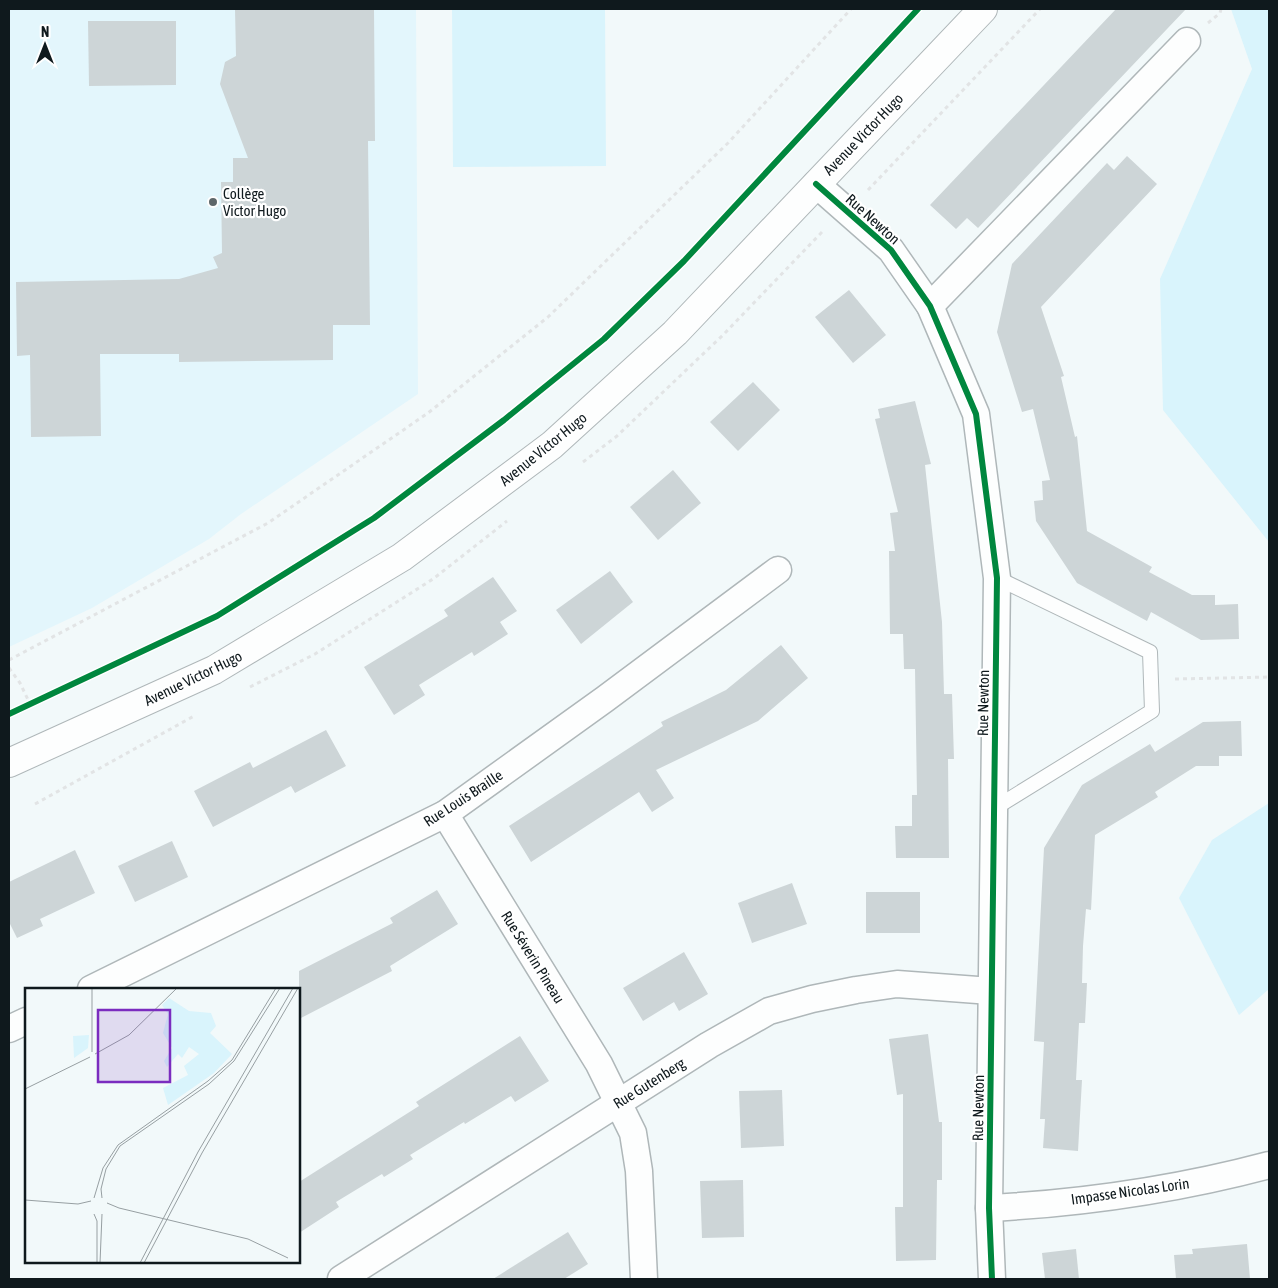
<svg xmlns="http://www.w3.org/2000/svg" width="1278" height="1288" font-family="'Asap Condensed',sans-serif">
	<rect width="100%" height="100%" fill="#f2f9fa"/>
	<path fill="#e3f6fc" d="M 9,9 L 416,9 L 418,394 L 241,514 L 209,539 L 92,608 L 9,647 Z"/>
	<g fill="#d9f4fc">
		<path d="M 452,9 L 605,9 L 606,166 L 453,167 Z"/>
		<path d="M 1231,9 L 1269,9 L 1269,542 L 1163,410 L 1160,279 L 1252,69 Z"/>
		<path d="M 1269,803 L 1269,989 L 1239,1015 L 1179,898 L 1212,840 Z"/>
	</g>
	<g fill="#cdd5d7">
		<path d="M 235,9 L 374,9 L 375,141 L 368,141 L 370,325 L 333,325 L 333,360 L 179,362 L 179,354 L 100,354 L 101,436 L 31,437 L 30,355 L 17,356 L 16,282 L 179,279 L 218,268 L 213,257 L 222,253 L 221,182 L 233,182 L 233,158 L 248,158 L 220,84 L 225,62 L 236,56 Z"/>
		<path d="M 1116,9 L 1186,9 L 978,228 L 967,218 L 956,229 L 930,205 Z"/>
		<path d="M 88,21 L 176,21 L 176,85 L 89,86 Z"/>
		<path d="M 1127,156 L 1157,184 L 1041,307 L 1064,376 L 1061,377 L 1075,437 L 1077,436 L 1087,531 L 1152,567 L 1149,572 L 1192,595 L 1215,595 L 1215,605 L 1238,604 L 1239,639 L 1201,640 L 1151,612 L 1147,621 L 1077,583 L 1036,521 L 1034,501 L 1043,500 L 1042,481 L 1050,480 L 1033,409 L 1022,412 L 997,332 L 1012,264 L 1107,163 L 1114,170 Z"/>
		<path d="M 849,290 L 886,335 L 853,363 L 815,317 Z"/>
		<path d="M 753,382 L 780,410 L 738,451 L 710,422 Z"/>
		<path d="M 915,401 L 931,464 L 925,465 L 942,622 L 944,694 L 952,694 L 954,759 L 948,759 L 949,858 L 896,858 L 895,826 L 912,826 L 912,795 L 917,795 L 915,669 L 904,669 L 903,634 L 890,634 L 889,551 L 895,551 L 890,513 L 898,512 L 875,419 L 880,418 L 878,409 Z"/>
		<path d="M 673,470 L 701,503 L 658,540 L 630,507 Z"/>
		<path d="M 610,571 L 633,602 L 581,644 L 556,610 Z"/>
		<path d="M 493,577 L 517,611 L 500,622 L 508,634 L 474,656 L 472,652 L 419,685 L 425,695 L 394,715 L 364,667 L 448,616 L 444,610 Z"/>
		<path d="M 781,645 L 808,678 L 758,721 L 656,770 L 674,798 L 652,812 L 639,792 L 531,862 L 509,826 L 663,726 L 661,722 L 726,690 Z"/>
		<path d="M 1241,721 L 1242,756 L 1219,756 L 1219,766 L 1196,766 L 1155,792 L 1158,797 L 1095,835 L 1091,910 L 1086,909 L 1083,946 L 1082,983 L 1087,983 L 1085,1023 L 1079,1023 L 1076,1080 L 1082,1080 L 1078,1151 L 1043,1148 L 1045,1119 L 1040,1119 L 1044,1042 L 1034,1041 L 1044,848 L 1082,785 L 1150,744 L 1155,752 L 1203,722 Z"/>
		<path d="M 326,730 L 346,766 L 295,793 L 291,786 L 213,827 L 194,791 L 250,762 L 253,768 Z"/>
		<path d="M 172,841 L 188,877 L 135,902 L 118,866 Z"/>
		<path d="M 75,850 L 95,893 L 40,919 L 43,926 L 17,938 L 9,922 L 9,882 Z"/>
		<path d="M 792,883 L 807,924 L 752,943 L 738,903 Z"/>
		<path d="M 437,890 L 458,924 L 390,966 L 392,971 L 299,1019 L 299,971 L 393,923 L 390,918 Z"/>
		<rect x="866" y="892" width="54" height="41"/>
		<path d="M 684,952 L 708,994 L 679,1011 L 674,1002 L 643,1021 L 623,988 Z"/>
		<path d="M 928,1034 L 939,1122 L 942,1122 L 942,1180 L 937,1180 L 936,1260 L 896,1261 L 895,1207 L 903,1207 L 903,1094 L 897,1095 L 889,1039 Z"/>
		<path d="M 520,1036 L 549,1081 L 515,1102 L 511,1096 L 465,1124 L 464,1122 L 410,1155 L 413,1159 L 384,1177 L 382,1174 L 336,1202 L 339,1207 L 299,1233 L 299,1182 L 419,1106 L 416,1102 Z"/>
		<path d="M 782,1090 L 784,1146 L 741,1148 L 739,1091 Z"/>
		<path d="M 743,1180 L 744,1237 L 702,1238 L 700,1181 Z"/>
		<path d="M 568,1232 L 588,1264 L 564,1279 L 493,1279 Z"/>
		<path d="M 1247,1244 L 1250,1279 L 1176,1279 L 1174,1255 L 1193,1254 L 1192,1249 Z"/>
		<path d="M 1076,1249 L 1079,1279 L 1045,1279 L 1042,1253 Z"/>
	</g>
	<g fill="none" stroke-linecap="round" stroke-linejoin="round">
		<g stroke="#afb7b9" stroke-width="16">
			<path id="service" d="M 995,808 L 1152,711 L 1150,652 L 997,578"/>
		</g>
		<g stroke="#afb7b9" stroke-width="29">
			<g id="minor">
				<path d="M 816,184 L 891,250 L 930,306 L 976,414 L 997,578 L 989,1208 L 992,1279"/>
				<path d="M 930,306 L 1187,41"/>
				<path d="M 445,814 L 599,1064 L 633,1133 L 639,1171 L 644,1279"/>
				<path d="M 91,989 L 445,814 L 605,699 L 778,570"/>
				<path d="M 9,1029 L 26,1021"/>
				<path d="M 989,1208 C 1083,1203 1179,1189 1269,1165"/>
				<path d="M 341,1279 L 709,1045 L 769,1011 L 812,999 L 856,990 L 897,984 L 991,991"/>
			</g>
		</g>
		<g stroke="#afb7b9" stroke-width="30">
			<path id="secondary" d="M 9,763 L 214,670 L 402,557 L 552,445 L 675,333 L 983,9"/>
		</g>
		<g stroke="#e2e4e5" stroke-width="3" stroke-dasharray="4 4" stroke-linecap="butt">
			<path d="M 1208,23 L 1220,13 L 1221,9"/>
			<path d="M 868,190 L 1040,9"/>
			<path d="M 583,462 L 617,436 L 723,335 L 823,231"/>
			<path d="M 9,660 L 268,523 L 428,413 L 548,317 L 728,143 L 851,9"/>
			<path d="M 9,668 L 20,683 L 30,704"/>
			<path d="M 1175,679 L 1269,677"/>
			<path d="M 250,687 L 315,654 L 433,579 L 507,521"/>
			<path d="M 35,804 L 194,716"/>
		</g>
		<use href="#service" stroke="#fdfefe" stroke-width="14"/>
		<use href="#minor" stroke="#fdfefe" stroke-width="26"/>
		<use href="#secondary" stroke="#fdfefe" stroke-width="28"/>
		<g stroke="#fff" stroke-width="9">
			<g id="cycleway">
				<path d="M 816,184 L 891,250 L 930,306 L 976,414 L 997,578 L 989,1208 L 992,1279"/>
				<path d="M 9,714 L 217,616 L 374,518 L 504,420 L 604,339 L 684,261 L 918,9"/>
			</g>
		</g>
		<use href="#cycleway" stroke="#00873e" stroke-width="6"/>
	</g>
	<circle fill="#5e676a" stroke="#fff" stroke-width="2" cx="213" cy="202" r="5"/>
	<g text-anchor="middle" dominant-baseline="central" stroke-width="4.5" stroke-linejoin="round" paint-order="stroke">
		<g font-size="15" fill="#0f191d" stroke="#fff">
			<text transform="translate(863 134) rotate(-46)">Avenue Victor Hugo</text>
			<text transform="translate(873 219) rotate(42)">Rue Newton</text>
			<text transform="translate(543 449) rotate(-39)">Avenue Victor Hugo</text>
			<text transform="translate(193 678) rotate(-26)">Avenue Victor Hugo</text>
			<text transform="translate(983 703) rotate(-89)">Rue Newton</text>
			<text transform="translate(463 798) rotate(-33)">Rue Louis Braille</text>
			<text transform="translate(533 957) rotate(58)">Rue Séverin Pineau</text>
			<text transform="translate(649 1083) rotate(-32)">Rue Gutenberg</text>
			<text transform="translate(978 1108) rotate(-89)">Rue Newton</text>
			<text transform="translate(1130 1191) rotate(-8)">Impasse Nicolas Lorin</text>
		</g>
		<g font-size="15" fill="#0f191d" stroke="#fff" text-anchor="start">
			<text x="223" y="193">Collège<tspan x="223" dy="17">Victor Hugo</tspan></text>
		</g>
	</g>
	<g transform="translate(25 988)">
		<rect width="275" height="275" fill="#f2f9fa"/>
		<path d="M 144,10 L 164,23 L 186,25 L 191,38 L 185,45 L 207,66 L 189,85 L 143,117 L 138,100 L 163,87 L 159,78 L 174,66 L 164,59 L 157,70 L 153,66 L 142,79 L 139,73 L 147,60 L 138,45 L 143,26 L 137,17 ZM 64,47 L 63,60 L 49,70 L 48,48 Z" fill="#d9f4fc"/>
		<path fill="none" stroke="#979fa2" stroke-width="1" d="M 67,0 L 67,64M 70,66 L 104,47 L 152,0M 0,101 L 65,69M 69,210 L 78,180 L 93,157 L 183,93 L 207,72 L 251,0M 77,210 L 76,201 L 81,181 L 95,158 L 184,96 L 209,73 L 255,0M 0,212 L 53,216 L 66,213M 82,215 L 94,220 L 223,251 L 263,270M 69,226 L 72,233 L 72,275M 75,275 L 77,226M 115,275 L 173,164 L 268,0M 119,275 L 177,165 L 273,0"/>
		<path fill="#7b2cbf" fill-opacity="0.15" stroke="#7b2cbf" stroke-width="2.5" d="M 73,22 L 145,22 L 145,94 L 73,94 Z"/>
		<rect width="275" height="275" fill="none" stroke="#0f191d" stroke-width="2.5"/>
	</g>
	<rect width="1278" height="1288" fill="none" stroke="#0f191d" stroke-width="20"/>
	<g transform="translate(45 45)" stroke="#ffffff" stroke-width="4" paint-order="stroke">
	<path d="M0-4L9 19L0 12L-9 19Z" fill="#0f191d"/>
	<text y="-8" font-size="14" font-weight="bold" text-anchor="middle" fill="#0f191d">N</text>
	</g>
</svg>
